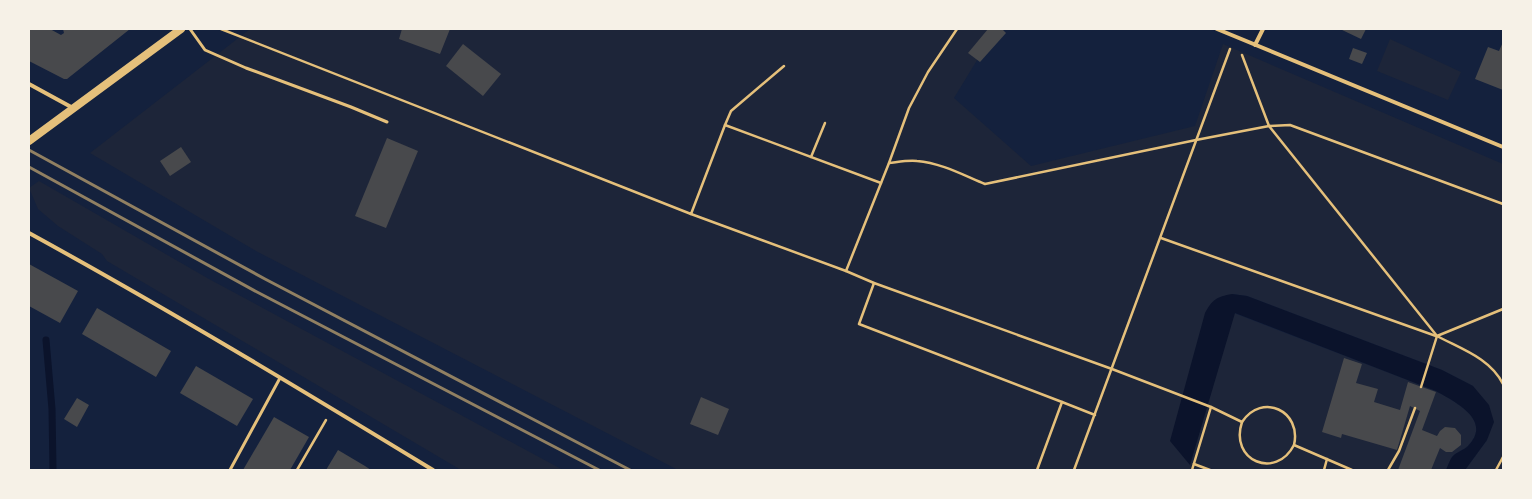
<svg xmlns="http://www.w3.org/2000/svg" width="1532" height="499" font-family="'Golos Text',sans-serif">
	<rect width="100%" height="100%" fill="#14213d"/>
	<g fill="#1d2539">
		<path d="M 250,29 L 996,29 L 954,98 L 1031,166 L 1195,126 L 1223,44 L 1503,164 L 1503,470 L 1465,470 L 1487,440 L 1473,386 L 1442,370 L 1247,296 L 1232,294 L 1190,464 L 1234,313 L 1436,391 C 1455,402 1493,420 1468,446 C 1464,450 1457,452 1453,456 C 1450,459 1448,466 1446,470 L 678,470 L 256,251 L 90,153 Z"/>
		<path d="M 1390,39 L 1461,72 L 1448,100 L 1377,71 Z"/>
		<path d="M 39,181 L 209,279 L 563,470 L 461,470 L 107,261 L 102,254 L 58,226 L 38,209 L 29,188 Z"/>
	</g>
	<path fill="#0b132b" d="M 1232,294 L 1247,296 L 1442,370 L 1473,386 L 1489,405 L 1494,422 L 1487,440 L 1465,470 L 1446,470 C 1448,466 1450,459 1453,456 C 1457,452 1464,450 1468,446 C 1493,420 1455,402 1436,391 L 1235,313 L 1190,465 L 1170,441 L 1205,313 C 1213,299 1216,297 1232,294 Z"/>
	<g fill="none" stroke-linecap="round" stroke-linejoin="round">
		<path stroke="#0b132b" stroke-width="7" d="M 46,340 L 52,409 L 53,470"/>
	</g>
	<g fill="#48494c">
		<path d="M 29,29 L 50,29 L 61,35 L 64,33 L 63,29 L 130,29 L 67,79 L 64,79 L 29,61 Z"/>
		<path d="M 402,29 L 450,29 L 440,54 L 399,39 Z"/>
		<path d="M 988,29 L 1002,29 L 1006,33 L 980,62 L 968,53 Z"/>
		<path d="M 1340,29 L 1366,29 L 1361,39 Z"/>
		<path d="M 1503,42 L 1503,90 L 1475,79 L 1488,47 L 1499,51 Z"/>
		<path d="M 463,44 L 501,74 L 483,96 L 446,66 Z"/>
		<path d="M 1353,48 L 1367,53 L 1362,64 L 1349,59 Z"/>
		<path d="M 387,138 L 418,151 L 386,228 L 355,216 Z"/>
		<path d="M 181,147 L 191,162 L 170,176 L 160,161 Z"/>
		<path d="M 29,264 L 78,291 L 60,323 L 29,306 Z"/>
		<path d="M 97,308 L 171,351 L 156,377 L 82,334 Z"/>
		<path d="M 1344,358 L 1362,364 L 1356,383 L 1378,389 L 1374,402 L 1400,410 L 1408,382 L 1436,392 L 1422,430 L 1437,436 L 1440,431 L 1445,427 L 1455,428 L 1461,435 L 1461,445 L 1452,452 L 1446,452 L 1440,448 L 1431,470 L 1398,470 L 1420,411 L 1410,406 L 1397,450 L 1342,434 L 1341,438 L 1322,432 Z"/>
		<path d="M 196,366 L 253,399 L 237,426 L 180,393 Z"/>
		<path d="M 701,397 L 729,409 L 718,435 L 690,424 Z"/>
		<path d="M 77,398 L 89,405 L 77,427 L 64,419 Z"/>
		<path d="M 274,417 L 309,437 L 290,470 L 243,470 Z"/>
		<path d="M 338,450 L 365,466 L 371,470 L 326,470 Z"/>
	</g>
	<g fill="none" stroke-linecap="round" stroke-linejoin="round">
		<g stroke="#e5c07b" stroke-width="2.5">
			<path d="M 221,29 L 691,214 L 725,125 L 881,183"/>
			<path d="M 1242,55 L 1269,126 L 1437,336"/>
			<path d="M 725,125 L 731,111 L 784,66"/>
			<path d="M 811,157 L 825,123"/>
			<path d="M 889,163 C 898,162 908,160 917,161 C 941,163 963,175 985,184 L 1196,140 L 1269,126 L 1290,125 L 1503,204"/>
			<path d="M 691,214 L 846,271 L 874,283 L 1112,369 L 1211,407 L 1242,422 C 1262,392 1302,411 1294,445 L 1352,470"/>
			<path d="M 1161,238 L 1436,336"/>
			<path d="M 846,271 L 889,163 L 909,108 L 928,72 L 957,29"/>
			<path d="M 874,283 L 859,324 L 1062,402 L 1037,470"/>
			<path d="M 1503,309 L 1437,336 C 1461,349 1490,358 1503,384"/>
			<path d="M 1421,387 L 1437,336"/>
			<path d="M 1062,402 L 1095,415"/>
			<path d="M 1242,422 C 1229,461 1276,480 1294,445"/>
			<path d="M 1194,464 L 1210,470"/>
			<path d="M 297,470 L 326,420"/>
			<path d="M 1074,470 L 1230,49"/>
			<path d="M 1192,470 L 1211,407"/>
			<path d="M 1324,470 L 1327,459"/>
			<path d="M 1388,470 L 1399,451 L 1415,408"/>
			<path d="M 1496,470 L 1503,457"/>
		</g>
		<g stroke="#e5c07b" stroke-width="3">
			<path d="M 190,29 L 205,50 L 246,68 L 351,107 L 387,122"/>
			<path d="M 230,470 L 280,378"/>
		</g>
		<g stroke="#e5c07b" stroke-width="4">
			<path d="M 1217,29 L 1503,147"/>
			<path d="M 1255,45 L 1263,29"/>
			<path d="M 29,84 L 73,108"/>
			<path d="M 29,233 C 166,308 300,389 433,470"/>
		</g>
		<path stroke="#e5c07b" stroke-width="8" d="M 29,141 L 181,29"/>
		<g stroke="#918062" stroke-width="3">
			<path d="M 29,150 L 265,279 L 630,470"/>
			<path d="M 29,167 L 257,292 L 599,470"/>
		</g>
	</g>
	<rect width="1532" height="499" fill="none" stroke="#f6f1e7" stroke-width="60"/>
</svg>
